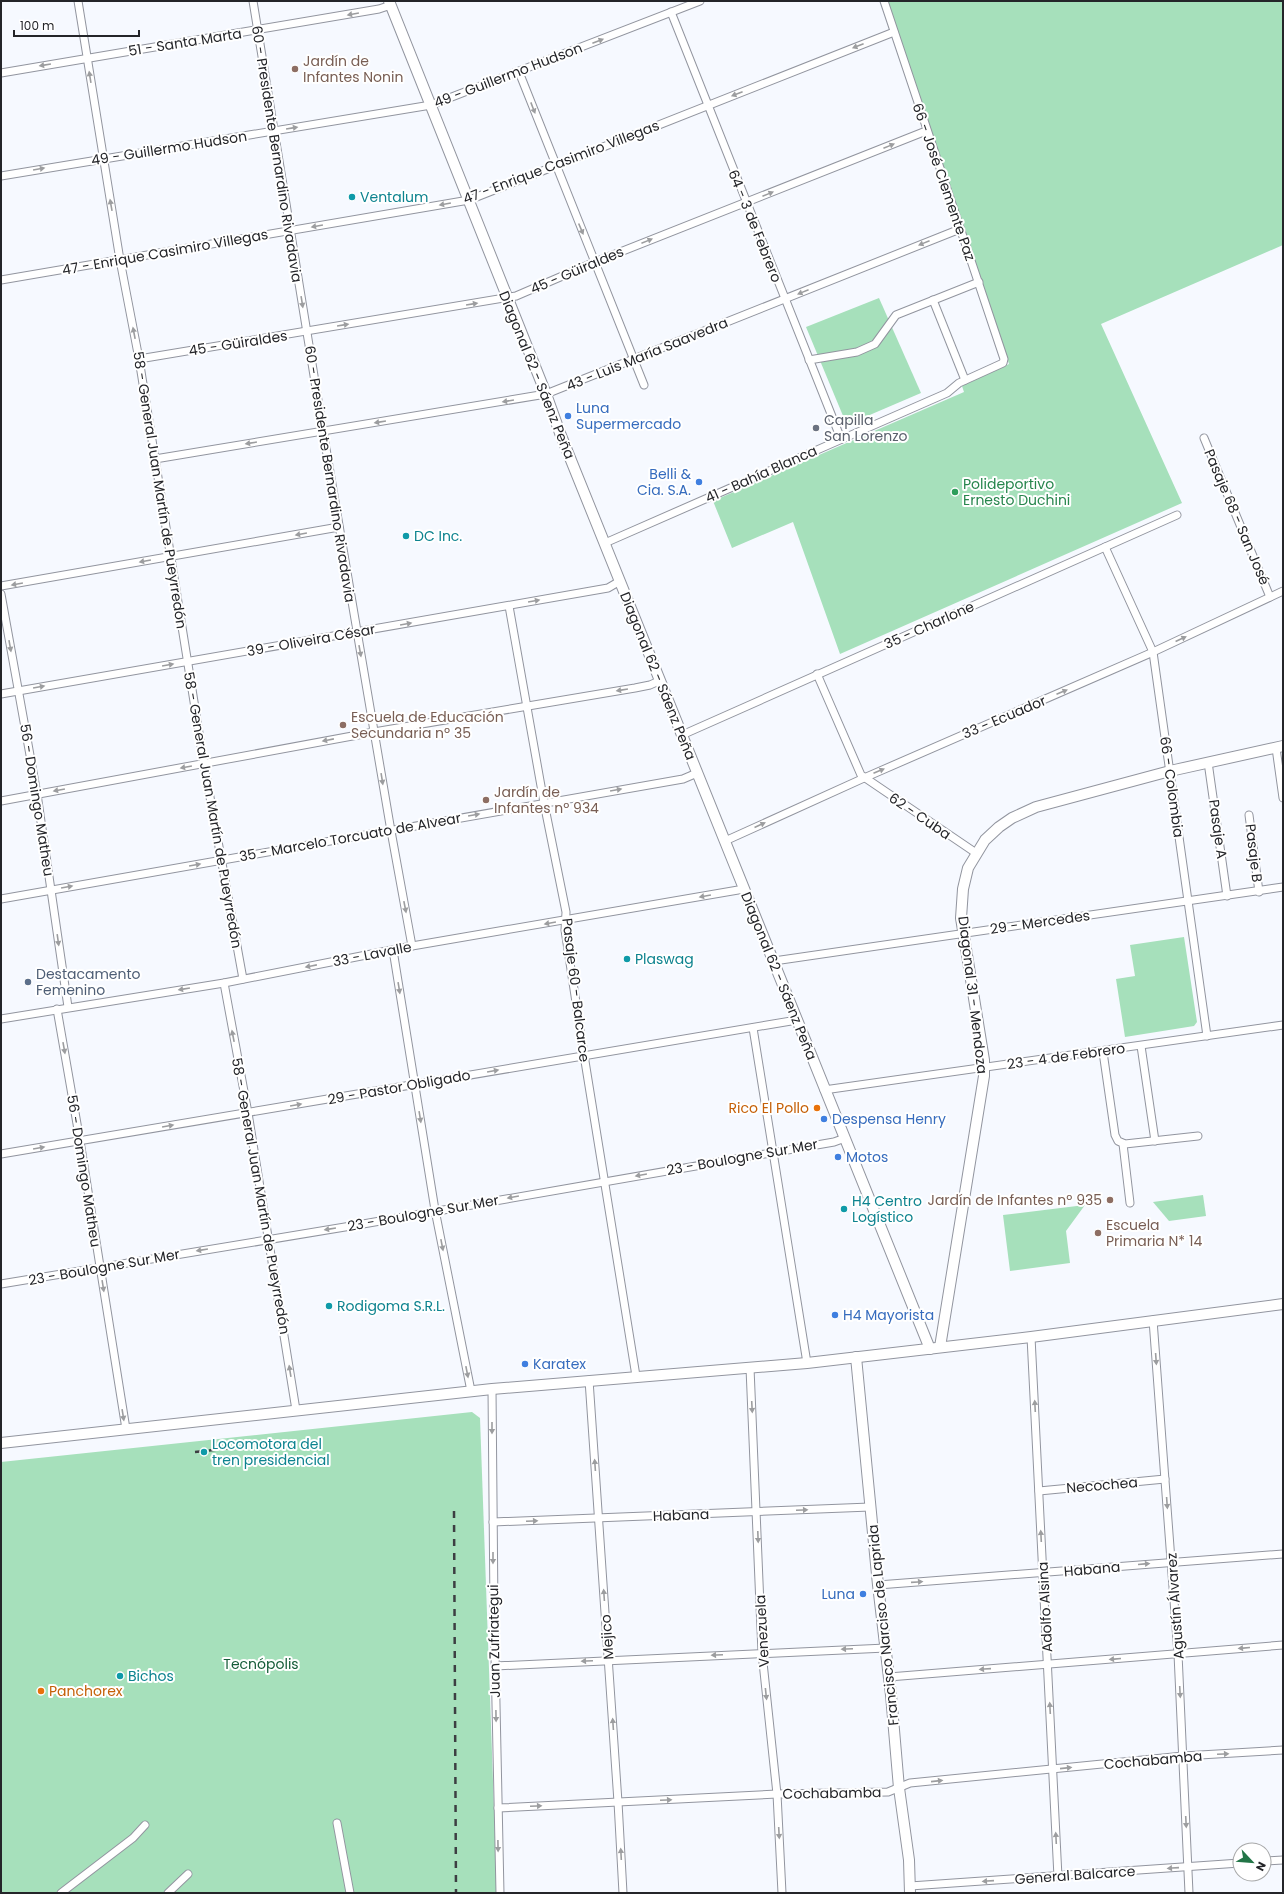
<svg xmlns="http://www.w3.org/2000/svg" width="1284" height="1894" font-family="Poppins,sans-serif">
	<rect width="100%" height="100%" fill="#f6f9ff"/>
	<g fill="#a6e0bb">
		<path d="M 887,1 L 1283,1 L 1283,245 L 1101,324 L 1182,503 L 840,654 L 793,522 L 732,548 L 713,501 L 964,392 L 962,386 L 1009,364 Z"/>
		<path d="M 879,298 L 921,393 L 851,423 L 846,423 L 806,327 Z"/>
		<path d="M 1184,937 L 1197,1022 L 1194,1026 L 1125,1037 L 1116,979 L 1135,976 L 1130,945 Z"/>
		<path d="M 1203,1195 L 1206,1216 L 1169,1221 L 1153,1202 Z"/>
		<path d="M 1085,1205 L 1066,1231 L 1070,1263 L 1010,1271 L 1003,1215 Z"/>
		<path d="M 472,1412 L 480,1418 L 497,1893 L 1,1893 L 1,1462 Z"/>
	</g>
	<g fill="none" stroke-linecap="round" stroke-linejoin="round">
		<g stroke="#92959f" stroke-width="9">
			<g id="street">
				<path d="M 78,1 L 120,260 L 139,359 L 204,764 L 243,979"/>
				<path d="M 253,1 L 323,431 L 391,831 L 412,946"/>
				<path d="M 671,12 L 841,439"/>
				<path d="M 519,72 L 644,385"/>
				<path d="M 1,73 L 379,9 L 391,5"/>
				<path d="M 1,176 L 431,105 L 700,1"/>
				<path d="M 1,280 L 469,200 L 894,32"/>
				<path d="M 933,300 L 965,380"/>
				<path d="M 139,359 L 516,296 L 595,262 L 926,131"/>
				<path d="M 809,360 L 857,352 L 875,344 L 896,315 L 979,282"/>
				<path d="M 1204,438 L 1270,597"/>
				<path d="M 155,459 L 546,394 L 960,229"/>
				<path d="M 605,543 L 947,393 L 959,383 L 1003,363 L 1004,359 L 884,1"/>
				<path d="M 1105,547 L 1153,652 L 1207,1036"/>
				<path d="M 1,586 L 339,527"/>
				<path d="M 1,594 L 37,794 L 68,1007"/>
				<path d="M 509,606 L 544,803 L 566,912 L 565,930 L 584,1055 L 636,1376"/>
				<path d="M 817,674 L 861,775 L 976,853"/>
				<path d="M 1,694 L 608,588 L 620,581"/>
				<path d="M 682,735 L 1177,515"/>
				<path d="M 1276,748 L 1283,798"/>
				<path d="M 1208,762 L 1227,896"/>
				<path d="M 1,801 L 374,732 L 635,688 L 650,685 L 659,681"/>
				<path d="M 1249,815 L 1259,892"/>
				<path d="M 725,841 L 864,778 L 1153,652 L 1283,591"/>
				<path d="M 1,899 L 683,779 L 697,773"/>
				<path d="M 393,950 L 435,1210 L 471,1391"/>
				<path d="M 774,961 L 1283,887"/>
				<path d="M 224,983 L 248,1113 L 296,1410"/>
				<path d="M 57,1009 L 80,1141 L 126,1429"/>
				<path d="M 1,1019 L 224,983 L 412,946 L 744,889"/>
				<path d="M 753,1028 L 807,1363"/>
				<path d="M 1141,1046 L 1155,1141"/>
				<path d="M 1103,1052 L 1115,1135 L 1118,1141 L 1125,1144 L 1198,1136"/>
				<path d="M 824,1090 L 1283,1025"/>
				<path d="M 1123,1144 L 1130,1203"/>
				<path d="M 1,1154 L 797,1020"/>
				<path d="M 1,1284 L 363,1224 L 834,1142 L 845,1138"/>
				<path d="M 1153,1320 L 1178,1654 L 1189,1893"/>
				<path d="M 1031,1337 L 1058,1877"/>
				<path d="M 750,1368 L 762,1653 L 777,1794 L 782,1893"/>
				<path d="M 589,1380 L 618,1802 L 623,1893"/>
				<path d="M 492,1389 L 494,1610 L 500,1893"/>
				<path d="M 1039,1491 L 1165,1479"/>
				<path d="M 493,1522 L 870,1507"/>
				<path d="M 878,1585 L 1283,1554"/>
				<path d="M 495,1666 L 886,1648"/>
				<path d="M 889,1677 L 1283,1645"/>
				<path d="M 498,1808 L 777,1794 L 888,1792 L 910,1783 L 1183,1756 L 1283,1750"/>
				<path d="M 337,1823 L 350,1893"/>
				<path d="M 1264,1861 L 1283,1860"/>
				<path d="M 910,1886 L 1240,1863"/>
				<path d="M 61,1893 L 133,1838 L 145,1825"/>
				<path d="M 168,1893 L 188,1874"/>
			</g>
		</g>
		<g stroke="#92959f" stroke-width="12">
			<g id="secondary">
				<path d="M 389,1 L 546,394 L 560,433 L 930,1349"/>
				<path d="M 940,1347 L 984,1076 L 984,1060 L 961,918 L 963,889 L 968,868 L 985,840 L 999,827 L 1012,818 L 1036,807 L 1170,771 L 1283,746"/>
				<path d="M 856,1357 L 878,1585 L 891,1695 L 899,1788 L 909,1860 L 910,1893"/>
				<path d="M 1,1443 L 492,1389 L 807,1363 L 1031,1337 L 1283,1304"/>
			</g>
		</g>
		<use href="#street" stroke="#fff" stroke-width="7"/>
		<use href="#secondary" stroke="#fff" stroke-width="10"/>
		<g stroke="#3d3e42" stroke-width="2.5" stroke-dasharray="7 7" stroke-linecap="butt">
			<path d="M 195,1452 L 249,1446"/>
			<path d="M 454,1511 L 456,1893"/>
		</g>
	</g>
	<defs><path id="oneway-solid" d="M-6-.8H1V-3.2L6.5 0L1 3.2V.8H-6Z"/></defs>
	<g fill="#9c9d9f">
		<use href="#oneway-solid" transform="translate(353 14) rotate(170)"/>
		<use href="#oneway-solid" transform="translate(598 41) rotate(-21)"/>
		<use href="#oneway-solid" transform="translate(858 46) rotate(159)"/>
		<use href="#oneway-solid" transform="translate(45 65) rotate(171)"/>
		<use href="#oneway-solid" transform="translate(90 77) rotate(-99)"/>
		<use href="#oneway-solid" transform="translate(737 94) rotate(159)"/>
		<use href="#oneway-solid" transform="translate(533 108) rotate(69)"/>
		<use href="#oneway-solid" transform="translate(292 128) rotate(-9)"/>
		<use href="#oneway-solid" transform="translate(889 146) rotate(-22)"/>
		<use href="#oneway-solid" transform="translate(39 169) rotate(-10)"/>
		<use href="#oneway-solid" transform="translate(768 194) rotate(-22)"/>
		<use href="#oneway-solid" transform="translate(445 204) rotate(170)"/>
		<use href="#oneway-solid" transform="translate(111 205) rotate(-100)"/>
		<use href="#oneway-solid" transform="translate(317 226) rotate(170)"/>
		<use href="#oneway-solid" transform="translate(581 229) rotate(67)"/>
		<use href="#oneway-solid" transform="translate(647 241) rotate(-22)"/>
		<use href="#oneway-solid" transform="translate(924 243) rotate(158)"/>
		<use href="#oneway-solid" transform="translate(803 292) rotate(158)"/>
		<use href="#oneway-solid" transform="translate(302 302) rotate(81)"/>
		<use href="#oneway-solid" transform="translate(472 304) rotate(-9)"/>
		<use href="#oneway-solid" transform="translate(343 325) rotate(-9)"/>
		<use href="#oneway-solid" transform="translate(134 333) rotate(-101)"/>
		<use href="#oneway-solid" transform="translate(508 401) rotate(171)"/>
		<use href="#oneway-solid" transform="translate(380 422) rotate(171)"/>
		<use href="#oneway-solid" transform="translate(251 443) rotate(171)"/>
		<use href="#oneway-solid" transform="translate(301 534) rotate(170)"/>
		<use href="#oneway-solid" transform="translate(145 561) rotate(170)"/>
		<use href="#oneway-solid" transform="translate(17 584) rotate(170)"/>
		<use href="#oneway-solid" transform="translate(534 601) rotate(-10)"/>
		<use href="#oneway-solid" transform="translate(406 624) rotate(-10)"/>
		<use href="#oneway-solid" transform="translate(1181 639) rotate(-25)"/>
		<use href="#oneway-solid" transform="translate(10 646) rotate(80)"/>
		<use href="#oneway-solid" transform="translate(360 651) rotate(80)"/>
		<use href="#oneway-solid" transform="translate(168 665) rotate(-10)"/>
		<use href="#oneway-solid" transform="translate(39 687) rotate(-10)"/>
		<use href="#oneway-solid" transform="translate(622 690) rotate(171)"/>
		<use href="#oneway-solid" transform="translate(1062 692) rotate(-23)"/>
		<use href="#oneway-solid" transform="translate(328 740) rotate(169)"/>
		<use href="#oneway-solid" transform="translate(186 767) rotate(170)"/>
		<use href="#oneway-solid" transform="translate(879 771) rotate(-23)"/>
		<use href="#oneway-solid" transform="translate(382 779) rotate(81)"/>
		<use href="#oneway-solid" transform="translate(59 790) rotate(170)"/>
		<use href="#oneway-solid" transform="translate(616 790) rotate(-10)"/>
		<use href="#oneway-solid" transform="translate(474 815) rotate(-10)"/>
		<use href="#oneway-solid" transform="translate(760 825) rotate(-24)"/>
		<use href="#oneway-solid" transform="translate(195 865) rotate(-10)"/>
		<use href="#oneway-solid" transform="translate(67 887) rotate(-10)"/>
		<use href="#oneway-solid" transform="translate(705 896) rotate(170)"/>
		<use href="#oneway-solid" transform="translate(405 907) rotate(79)"/>
		<use href="#oneway-solid" transform="translate(550 923) rotate(170)"/>
		<use href="#oneway-solid" transform="translate(58 940) rotate(82)"/>
		<use href="#oneway-solid" transform="translate(311 966) rotate(169)"/>
		<use href="#oneway-solid" transform="translate(399 988) rotate(81)"/>
		<use href="#oneway-solid" transform="translate(184 989) rotate(171)"/>
		<use href="#oneway-solid" transform="translate(233 1036) rotate(-101)"/>
		<use href="#oneway-solid" transform="translate(64 1048) rotate(80)"/>
		<use href="#oneway-solid" transform="translate(493 1071) rotate(-10)"/>
		<use href="#oneway-solid" transform="translate(296 1105) rotate(-10)"/>
		<use href="#oneway-solid" transform="translate(420 1117) rotate(81)"/>
		<use href="#oneway-solid" transform="translate(168 1126) rotate(-10)"/>
		<use href="#oneway-solid" transform="translate(39 1148) rotate(-10)"/>
		<use href="#oneway-solid" transform="translate(641 1175) rotate(170)"/>
		<use href="#oneway-solid" transform="translate(513 1197) rotate(170)"/>
		<use href="#oneway-solid" transform="translate(330 1229) rotate(171)"/>
		<use href="#oneway-solid" transform="translate(442 1245) rotate(79)"/>
		<use href="#oneway-solid" transform="translate(202 1250) rotate(171)"/>
		<use href="#oneway-solid" transform="translate(103 1286) rotate(81)"/>
		<use href="#oneway-solid" transform="translate(1156 1359) rotate(86)"/>
		<use href="#oneway-solid" transform="translate(290 1371) rotate(-99)"/>
		<use href="#oneway-solid" transform="translate(467 1372) rotate(79)"/>
		<use href="#oneway-solid" transform="translate(1035 1406) rotate(-93)"/>
		<use href="#oneway-solid" transform="translate(752 1407) rotate(87)"/>
		<use href="#oneway-solid" transform="translate(123 1415) rotate(81)"/>
		<use href="#oneway-solid" transform="translate(492 1428) rotate(90)"/>
		<use href="#oneway-solid" transform="translate(595 1465) rotate(-94)"/>
		<use href="#oneway-solid" transform="translate(1167 1503) rotate(86)"/>
		<use href="#oneway-solid" transform="translate(802 1510) rotate(-2)"/>
		<use href="#oneway-solid" transform="translate(532 1521) rotate(-3)"/>
		<use href="#oneway-solid" transform="translate(1041 1536) rotate(-93)"/>
		<use href="#oneway-solid" transform="translate(758 1537) rotate(88)"/>
		<use href="#oneway-solid" transform="translate(493 1558) rotate(90)"/>
		<use href="#oneway-solid" transform="translate(1144 1564) rotate(-5)"/>
		<use href="#oneway-solid" transform="translate(917 1582) rotate(-4)"/>
		<use href="#oneway-solid" transform="translate(604 1595) rotate(-94)"/>
		<use href="#oneway-solid" transform="translate(1244 1648) rotate(175)"/>
		<use href="#oneway-solid" transform="translate(847 1649) rotate(178)"/>
		<use href="#oneway-solid" transform="translate(717 1655) rotate(177)"/>
		<use href="#oneway-solid" transform="translate(1115 1659) rotate(175)"/>
		<use href="#oneway-solid" transform="translate(587 1661) rotate(177)"/>
		<use href="#oneway-solid" transform="translate(985 1669) rotate(176)"/>
		<use href="#oneway-solid" transform="translate(1180 1692) rotate(87)"/>
		<use href="#oneway-solid" transform="translate(766 1694) rotate(84)"/>
		<use href="#oneway-solid" transform="translate(1050 1708) rotate(-93)"/>
		<use href="#oneway-solid" transform="translate(496 1716) rotate(89)"/>
		<use href="#oneway-solid" transform="translate(613 1724) rotate(-94)"/>
		<use href="#oneway-solid" transform="translate(1223 1754) rotate(-3)"/>
		<use href="#oneway-solid" transform="translate(1066 1768) rotate(-6)"/>
		<use href="#oneway-solid" transform="translate(937 1781) rotate(-6)"/>
		<use href="#oneway-solid" transform="translate(666 1800) rotate(-3)"/>
		<use href="#oneway-solid" transform="translate(536 1806) rotate(-3)"/>
		<use href="#oneway-solid" transform="translate(1186 1822) rotate(87)"/>
		<use href="#oneway-solid" transform="translate(779 1833) rotate(87)"/>
		<use href="#oneway-solid" transform="translate(1056 1838) rotate(-93)"/>
		<use href="#oneway-solid" transform="translate(498 1846) rotate(89)"/>
		<use href="#oneway-solid" transform="translate(621 1854) rotate(-93)"/>
		<use href="#oneway-solid" transform="translate(1173 1868) rotate(176)"/>
		<use href="#oneway-solid" transform="translate(988 1881) rotate(176)"/>
	</g>
	<g fill="#8d6e63" stroke="#fff" stroke-width="1.5">
		<circle cx="295" cy="69" r="4"/>
		<circle cx="343" cy="725" r="4"/>
		<circle cx="486" cy="800" r="4"/>
		<circle cx="1110" cy="1200" r="4"/>
		<circle cx="1098" cy="1233" r="4"/>
	</g>
	<g fill="#0f9aa8" stroke="#fff" stroke-width="1.5">
		<circle cx="352" cy="197" r="4"/>
		<circle cx="406" cy="536" r="4"/>
		<circle cx="627" cy="959" r="4"/>
		<circle cx="844" cy="1209" r="4"/>
		<circle cx="329" cy="1306" r="4"/>
		<circle cx="204" cy="1452" r="4"/>
		<circle cx="120" cy="1676" r="4"/>
	</g>
	<g fill="#3f7fe0" stroke="#fff" stroke-width="1.5">
		<circle cx="568" cy="416" r="4"/>
		<circle cx="699" cy="482" r="4"/>
		<circle cx="824" cy="1119" r="4"/>
		<circle cx="838" cy="1157" r="4"/>
		<circle cx="835" cy="1315" r="4"/>
		<circle cx="525" cy="1364" r="4"/>
		<circle cx="863" cy="1594" r="4"/>
	</g>
	<circle fill="#6b7280" stroke="#fff" stroke-width="1.5" cx="816" cy="428" r="4"/>
	<circle fill="#2e9e5b" stroke="#fff" stroke-width="1.5" cx="955" cy="492" r="4"/>
	<circle fill="#5c6f8a" stroke="#fff" stroke-width="1.5" cx="28" cy="982" r="4"/>
	<g fill="#e8710a" stroke="#fff" stroke-width="1.5">
		<circle cx="817" cy="1108" r="4"/>
		<circle cx="41" cy="1691" r="4"/>
	</g>
	<g text-anchor="middle" dominant-baseline="central" stroke-width="4" stroke-linejoin="round" paint-order="stroke">
		<g font-size="14" fill="#242529" stroke="#fff">
			<text transform="translate(185 42) rotate(-9)">51 - Santa Marta</text>
			<text transform="translate(508 75) rotate(-21)">49 - Guillermo Hudson</text>
			<text transform="translate(169 148) rotate(-9)">49 - Guillermo Hudson</text>
			<text transform="translate(277 154) rotate(81)">60 - Presidente Bernardino Rivadavia</text>
			<text transform="translate(561 162) rotate(-21)">47 - Enrique Casimiro Villegas</text>
			<text transform="translate(944 182) rotate(71)">66 - José Clemente Paz</text>
			<text transform="translate(755 226) rotate(68)">64 - 3 de Febrero</text>
			<text transform="translate(165 252) rotate(-10)">47 - Enrique Casimiro Villegas</text>
			<text transform="translate(577 270) rotate(-23)">45 - Güiraldes</text>
			<text transform="translate(238 343) rotate(-9)">45 - Güiraldes</text>
			<text transform="translate(647 354) rotate(-22)">43 - Luis María Saavedra</text>
			<text transform="translate(537 375) rotate(68)">Diagonal 62 - Sáenz Peña</text>
			<text transform="translate(330 474) rotate(81)">60 - Presidente Bernardino Rivadavia</text>
			<text transform="translate(761 474) rotate(-24)">41 - Bahía Blanca</text>
			<text transform="translate(160 490) rotate(81)">58 - General Juan Martín de Pueyrredón</text>
			<text transform="translate(1237 517) rotate(67)">Pasaje 68 - San José</text>
			<text transform="translate(929 625) rotate(-24)">35 - Charlone</text>
			<text transform="translate(311 640) rotate(-10)">39 - Oliveira César</text>
			<text transform="translate(658 676) rotate(68)">Diagonal 62 - Sáenz Peña</text>
			<text transform="translate(1004 717) rotate(-23)">33 - Ecuador</text>
			<text transform="translate(1172 787) rotate(82)">66 - Colombia</text>
			<text transform="translate(37 800) rotate(81)">56 - Domingo Matheu</text>
			<text transform="translate(213 810) rotate(80)">58 - General Juan Martín de Pueyrredón</text>
			<text transform="translate(920 816) rotate(34)">62 - Cuba</text>
			<text transform="translate(1218 829) rotate(82)">Pasaje A</text>
			<text transform="translate(350 837) rotate(-10)">35 - Marcelo Torcuato de Alvear</text>
			<text transform="translate(1254 853) rotate(83)">Pasaje B</text>
			<text transform="translate(1040 922) rotate(-8)">29 - Mercedes</text>
			<text transform="translate(372 954) rotate(-11)">33 - Lavalle</text>
			<text transform="translate(779 976) rotate(68)">Diagonal 62 - Sáenz Peña</text>
			<text transform="translate(576 990) rotate(83)">Pasaje 60 - Balcarce</text>
			<text transform="translate(973 995) rotate(83)">Diagonal 31 - Mendoza</text>
			<text transform="translate(1066 1056) rotate(-8)">23 - 4 de Febrero</text>
			<text transform="translate(399 1087) rotate(-10)">29 - Pastor Obligado</text>
			<text transform="translate(742 1157) rotate(-10)">23 - Boulogne Sur Mer</text>
			<text transform="translate(84 1171) rotate(81)">56 - Domingo Matheu</text>
			<text transform="translate(261 1196) rotate(80)">58 - General Juan Martín de Pueyrredón</text>
			<text transform="translate(423 1213) rotate(-10)">23 - Boulogne Sur Mer</text>
			<text transform="translate(104 1267) rotate(-10)">23 - Boulogne Sur Mer</text>
			<text transform="translate(1102 1485) rotate(-5)">Necochea</text>
			<text transform="translate(681 1515) rotate(-2)">Habana</text>
			<text transform="translate(1092 1569) rotate(-5)">Habana</text>
			<text transform="translate(1175 1606) rotate(-94)">Agustín Álvarez</text>
			<text transform="translate(1045 1607) rotate(-93)">Adolfo Alsina</text>
			<text transform="translate(883 1625) rotate(-96)">Francisco Narciso de Laprida</text>
			<text transform="translate(762 1631) rotate(-93)">Venezuela</text>
			<text transform="translate(607 1637) rotate(-94)">Mejico</text>
			<text transform="translate(494 1641) rotate(-91)">Juan Zufriategui</text>
			<text transform="translate(1153 1760) rotate(-5)">Cochabamba</text>
			<text transform="translate(832 1793) rotate(-1)">Cochabamba</text>
			<text transform="translate(1075 1875) rotate(-4)">General Balcarce</text>
		</g>
		<g font-size="14" fill="#785e54" stroke="#fff" text-anchor="start">
			<text x="303" y="61">Jardín de<tspan x="303" dy="16">Infantes Nonin</tspan></text>
			<text x="351" y="717">Escuela de Educación<tspan x="351" dy="16">Secundaria nº 35</tspan></text>
			<text x="494" y="792">Jardín de<tspan x="494" dy="16">Infantes nº 934</tspan></text>
			<text x="1102" y="1200" text-anchor="end">Jardín de Infantes nº 935</text>
			<text x="1106" y="1225">Escuela<tspan x="1106" dy="16">Primaria N* 14</tspan></text>
		</g>
		<g font-size="14" fill="#0d838f" stroke="#fff" text-anchor="start">
			<text x="360" y="197">Ventalum</text>
			<text x="414" y="536">DC Inc.</text>
			<text x="635" y="959">Plaswag</text>
			<text x="852" y="1201">H4 Centro<tspan x="852" dy="16">Logístico</tspan></text>
			<text x="337" y="1306">Rodigoma S.R.L.</text>
			<text x="212" y="1444">Locomotora del<tspan x="212" dy="16">tren presidencial</tspan></text>
			<text x="128" y="1676">Bichos</text>
		</g>
		<g font-size="14" fill="#366cbe" stroke="#fff" text-anchor="start">
			<text x="576" y="408">Luna<tspan x="576" dy="16">Supermercado</tspan></text>
			<text x="691" y="474" text-anchor="end">Belli &amp;<tspan x="691" dy="16">Cia. S.A.</tspan></text>
			<text x="832" y="1119">Despensa Henry</text>
			<text x="846" y="1157">Motos</text>
			<text x="843" y="1315">H4 Mayorista</text>
			<text x="533" y="1364">Karatex</text>
			<text x="855" y="1594" text-anchor="end">Luna</text>
		</g>
		<g font-size="14" fill="#5b616d" stroke="#fff" text-anchor="start">
			<text x="824" y="420">Capilla<tspan x="824" dy="16">San Lorenzo</tspan></text>
		</g>
		<g font-size="14" fill="#27864d" stroke="#fff" text-anchor="start">
			<text x="963" y="484">Polideportivo<tspan x="963" dy="16">Ernesto Duchini</tspan></text>
		</g>
		<g font-size="14" fill="#4e5e75" stroke="#fff" text-anchor="start">
			<text x="36" y="974">Destacamento<tspan x="36" dy="16">Femenino</tspan></text>
		</g>
		<g font-size="14" fill="#c56008" stroke="#fff" text-anchor="end">
			<text x="809" y="1108">Rico El Pollo</text>
			<text x="49" y="1691" text-anchor="start">Panchorex</text>
		</g>
		<g font-size="14" fill="#145c38" stroke="#fff">
			<text x="261" y="1664">Tecnópolis</text>
		</g>
	</g>
	<rect width="1284" height="1894" fill="none" stroke="#242529" stroke-width="4"/>
	<g transform="translate(1252 1862) rotate(116)"><circle r="19" fill="#ffffff" stroke="#a7a8a9"/>
	<path d="M0-3L7 15L0 10L-7 15Z" fill="#227547"/>
	<text y="-6" font-size="11" font-weight="bold" text-anchor="middle" fill="#242529">N</text>
	</g>
	<path d="M14 30v6h125v-6" fill="none" stroke="#242529" stroke-width="2"/>
	<text x="20" y="30" font-size="12" fill="#242529" stroke="#ffffff" stroke-width="3" paint-order="stroke">100 m</text>
</svg>
